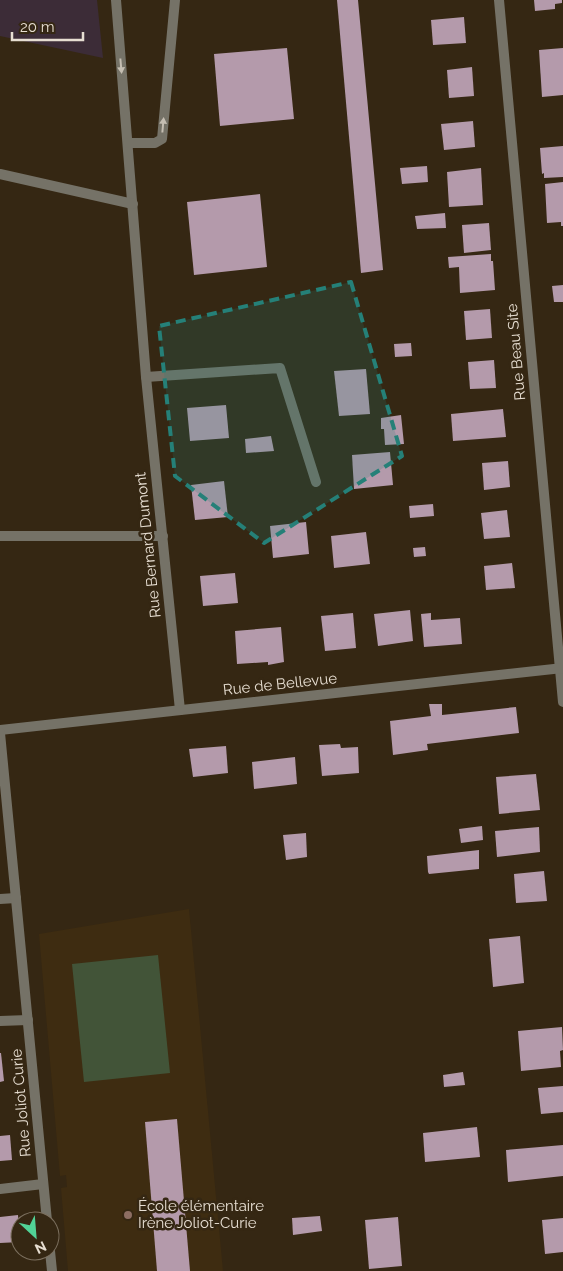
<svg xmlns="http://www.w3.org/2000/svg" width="563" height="1271" font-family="Raleway,sans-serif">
	<rect width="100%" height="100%" fill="#352713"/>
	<path fill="#3c2c37" d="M 0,0 L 97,0 L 103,58 L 0,36 Z"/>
	<path fill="#3e2c11" d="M 189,909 L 223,1271 L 68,1271 L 61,1188 L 67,1187 L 66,1175 L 60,1176 L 39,934 Z"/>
	<path fill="#425438" d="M 158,955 L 170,1073 L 84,1082 L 72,964 Z"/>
	<g fill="#b49aab">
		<path d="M 337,0 L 358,0 L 383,270 L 361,273 Z"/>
		<path d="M 534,0 L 562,0 L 562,3 L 555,4 L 555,9 L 535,11 Z"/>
		<path d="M 464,17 L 466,43 L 433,45 L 431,20 Z"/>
		<path d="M 287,48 L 294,119 L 220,126 L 214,54 Z"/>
		<path d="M 563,48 L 563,95 L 542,97 L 539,50 Z"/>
		<path d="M 472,67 L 474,96 L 449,98 L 447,70 Z"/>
		<path d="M 473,121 L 475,147 L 444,150 L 441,124 Z"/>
		<path d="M 563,146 L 563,177 L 544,178 L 544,173 L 542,174 L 540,148 Z"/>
		<path d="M 427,166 L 428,182 L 402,184 L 400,168 Z"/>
		<path d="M 481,168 L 483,205 L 449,207 L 447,172 Z"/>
		<path d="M 563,182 L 563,226 L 561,226 L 561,222 L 547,223 L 545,184 Z"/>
		<path d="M 260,194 L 267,267 L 194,275 L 187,202 Z"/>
		<path d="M 445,213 L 446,228 L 417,229 L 415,216 Z"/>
		<path d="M 489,223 L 491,250 L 464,253 L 462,225 Z"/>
		<path d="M 491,254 L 491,261 L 493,261 L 495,290 L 460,293 L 459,267 L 449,268 L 448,257 Z"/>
		<path d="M 563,285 L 563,302 L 554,302 L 552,286 Z"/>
		<path d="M 490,309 L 492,338 L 466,340 L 464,311 Z"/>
		<path d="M 411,343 L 412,356 L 395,357 L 394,344 Z"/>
		<path d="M 494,360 L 496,388 L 470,389 L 468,362 Z"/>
		<path d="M 366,369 L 370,414 L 339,416 L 334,371 Z"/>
		<path d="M 226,405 L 229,438 L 190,441 L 187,408 Z"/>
		<path d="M 503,409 L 506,437 L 453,441 L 451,414 Z"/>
		<path d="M 401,415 L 404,444 L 385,445 L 384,429 L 381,429 L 381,418 Z"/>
		<path d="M 271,436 L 274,451 L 246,453 L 245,439 Z"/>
		<path d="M 390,452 L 393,485 L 354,489 L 352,455 Z"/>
		<path d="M 508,461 L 510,487 L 484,490 L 482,463 Z"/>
		<path d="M 224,481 L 228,517 L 195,520 L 191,485 Z"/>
		<path d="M 433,504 L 434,516 L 410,518 L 409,506 Z"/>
		<path d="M 507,510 L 510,537 L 484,539 L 481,513 Z"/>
		<path d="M 306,522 L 309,554 L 273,558 L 270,526 Z"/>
		<path d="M 366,532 L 370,564 L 334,568 L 331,536 Z"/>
		<path d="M 425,547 L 426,556 L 414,557 L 413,548 Z"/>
		<path d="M 512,563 L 515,588 L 486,590 L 484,566 Z"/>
		<path d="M 235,573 L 238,603 L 203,606 L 200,576 Z"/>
		<path d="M 410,610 L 413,641 L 378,646 L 374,614 Z"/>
		<path d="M 353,613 L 356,648 L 325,651 L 321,616 Z"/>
		<path d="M 431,613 L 431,620 L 460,618 L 462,644 L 424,647 L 421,614 Z"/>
		<path d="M 281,627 L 284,662 L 268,665 L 268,662 L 237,664 L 235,631 Z"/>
		<path d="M 429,704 L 442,704 L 442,715 L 516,707 L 519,733 L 427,744 L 428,750 L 393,755 L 390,721 L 431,716 Z"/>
		<path d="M 340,744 L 341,748 L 358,747 L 359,773 L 322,776 L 319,745 Z"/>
		<path d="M 226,746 L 228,773 L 193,777 L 189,749 Z"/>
		<path d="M 295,757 L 297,784 L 254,789 L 252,762 Z"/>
		<path d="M 536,774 L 540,810 L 499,814 L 496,777 Z"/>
		<path d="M 482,826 L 483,840 L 461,843 L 459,829 Z"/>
		<path d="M 539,827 L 540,852 L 497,857 L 495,831 Z"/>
		<path d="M 306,833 L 307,857 L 286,860 L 283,835 Z"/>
		<path d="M 479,850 L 479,869 L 429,874 L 428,872 L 427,856 Z"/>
		<path d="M 544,871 L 547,901 L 516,903 L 514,874 Z"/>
		<path d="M 520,936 L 524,983 L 493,987 L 489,939 Z"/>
		<path d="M 562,1027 L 563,1050 L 560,1051 L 561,1067 L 521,1071 L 518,1031 Z"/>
		<path d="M 0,1053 L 1,1053 L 4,1081 L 0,1082 Z"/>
		<path d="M 463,1072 L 465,1085 L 444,1087 L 443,1075 Z"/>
		<path d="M 563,1086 L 563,1112 L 541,1114 L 538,1088 Z"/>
		<path d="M 177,1119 L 190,1271 L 157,1271 L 145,1122 Z"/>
		<path d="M 477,1127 L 480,1157 L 425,1162 L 423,1133 Z"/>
		<path d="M 10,1135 L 12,1160 L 0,1161 L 0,1136 Z"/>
		<path d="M 563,1145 L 563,1176 L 508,1182 L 506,1150 Z"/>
		<path d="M 18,1215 L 20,1242 L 0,1243 L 0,1217 Z"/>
		<path d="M 320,1216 L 322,1231 L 293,1235 L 292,1218 Z"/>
		<path d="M 398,1217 L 402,1266 L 369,1269 L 365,1220 Z"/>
		<path d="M 563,1218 L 563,1252 L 545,1254 L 542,1220 Z"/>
	</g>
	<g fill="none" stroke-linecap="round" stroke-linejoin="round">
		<g stroke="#757267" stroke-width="10">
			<path d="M 0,899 L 16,898"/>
			<path d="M 0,1021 L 28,1020"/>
		</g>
		<g stroke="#757267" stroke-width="10">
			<path d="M 116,0 L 146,377 L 180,710"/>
			<path d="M 499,0 L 563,702"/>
			<path d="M 128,143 L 155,143 L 162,139 L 175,0"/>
			<path d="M 0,174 L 133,204"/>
			<path d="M 146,377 L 280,368 L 316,482"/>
			<path d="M 0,536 L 163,536"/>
			<path d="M 0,730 L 563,668"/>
			<path d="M 0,733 L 47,1221"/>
			<path d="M 0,1189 L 43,1184"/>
			<path d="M 50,1251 L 52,1271"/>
		</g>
	</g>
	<defs><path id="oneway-solid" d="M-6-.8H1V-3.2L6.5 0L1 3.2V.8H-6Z" transform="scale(1.25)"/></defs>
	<g fill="#c5beb2">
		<use href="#oneway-solid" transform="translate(121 66) rotate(85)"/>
		<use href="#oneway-solid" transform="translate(163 125) rotate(-85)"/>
	</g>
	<path fill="#258078" fill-opacity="0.2" stroke="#258078" stroke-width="4" stroke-dasharray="10 6" stroke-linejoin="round" d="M 351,282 L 402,456 L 264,543 L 175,476 L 159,326 Z"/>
	<circle fill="#8d6e63" stroke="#352713" stroke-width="2" cx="128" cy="1215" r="5"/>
	<g text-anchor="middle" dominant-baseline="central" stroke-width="5" stroke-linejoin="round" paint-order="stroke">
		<g font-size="15" fill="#e7ded2" stroke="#352713">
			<text transform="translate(516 352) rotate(-95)">Rue Beau Site</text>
			<text transform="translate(148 545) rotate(-96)">Rue Bernard Dumont</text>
			<text transform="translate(280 684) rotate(-6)">Rue de Bellevue</text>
			<text transform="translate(21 1103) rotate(-95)">Rue Joliot Curie</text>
		</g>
		<g font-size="15" fill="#e7ded2" stroke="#352713" text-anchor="start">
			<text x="138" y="1206">École élémentaire<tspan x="138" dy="17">Irène Joliot-Curie</tspan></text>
		</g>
	</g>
	<g transform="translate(35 1236) rotate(154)"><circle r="24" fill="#352713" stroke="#7c705f"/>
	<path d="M0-4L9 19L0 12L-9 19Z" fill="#51d397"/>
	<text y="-8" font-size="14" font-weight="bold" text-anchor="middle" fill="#e7ded2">N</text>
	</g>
	<path d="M12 32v8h71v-8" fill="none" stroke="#e7ded2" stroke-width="2.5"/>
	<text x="20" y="32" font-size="15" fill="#e7ded2" stroke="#352713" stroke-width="4" paint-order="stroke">20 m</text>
</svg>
